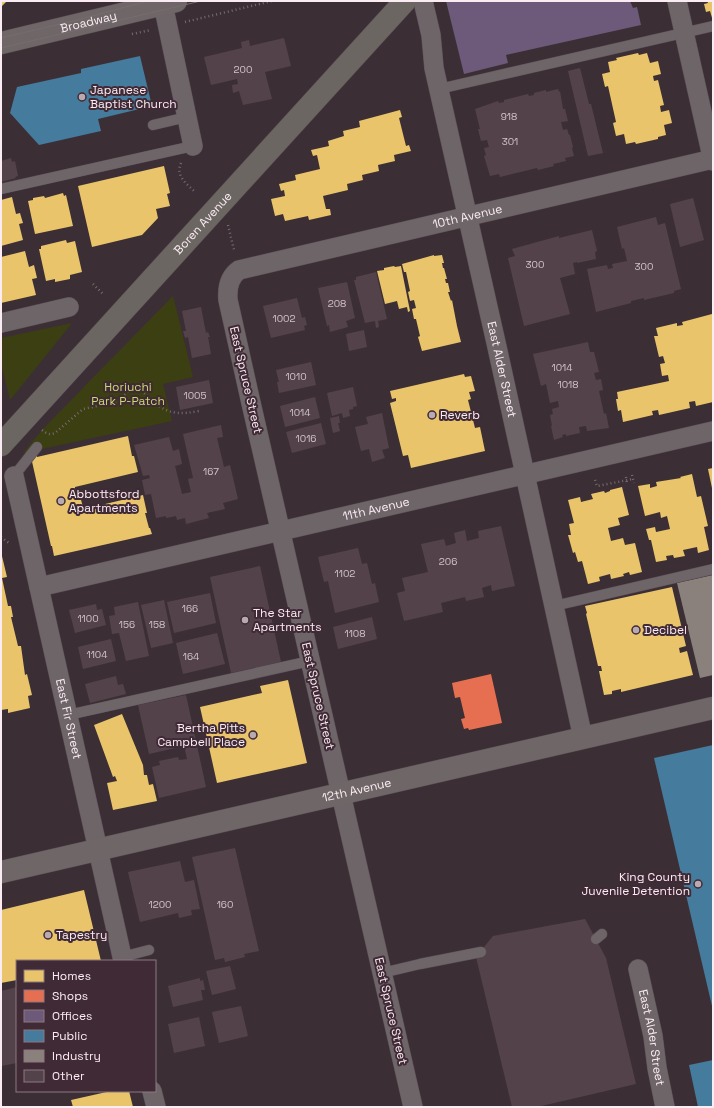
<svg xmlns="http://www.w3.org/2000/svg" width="714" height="1108" font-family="'Space Grotesk',sans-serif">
	<rect width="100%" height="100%" fill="#3b2f35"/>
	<g fill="#3b3f12">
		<path d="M 173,296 L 193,377 L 163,384 L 172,421 L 23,453 L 42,430 Z"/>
		<path d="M 72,323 L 10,400 L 1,363 L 1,338 Z"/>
	</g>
	<g fill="#e9c46a">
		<path d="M 1,1 L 7,1 L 1,7 Z"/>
		<path d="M 707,1 L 713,1 L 713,21 L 710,11 L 706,12 L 704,4 L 708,3 Z"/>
		<path d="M 638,53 L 639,55 L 647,53 L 650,63 L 658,61 L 661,74 L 653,76 L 654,81 L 658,80 L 664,105 L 660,106 L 661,112 L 669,110 L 672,123 L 664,125 L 666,135 L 658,137 L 658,139 L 636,144 L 635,142 L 626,144 L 624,134 L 616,136 L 613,123 L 616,122 L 608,86 L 605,87 L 602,74 L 610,72 L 608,62 L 617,60 L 616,58 Z"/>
		<path d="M 400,110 L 402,117 L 399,118 L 406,146 L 409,145 L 411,151 L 394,155 L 395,161 L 378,165 L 379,171 L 362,175 L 363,180 L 347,184 L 348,190 L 323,196 L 326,209 L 330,209 L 331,215 L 309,220 L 308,216 L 285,221 L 283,214 L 275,216 L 271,199 L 285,196 L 284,190 L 281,191 L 279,184 L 296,180 L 295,175 L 320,169 L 317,155 L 313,156 L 311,150 L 329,146 L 328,141 L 344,136 L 343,131 L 360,127 L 359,121 Z"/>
		<path d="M 164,166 L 170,193 L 167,194 L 170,206 L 156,209 L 158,218 L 142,235 L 92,247 L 78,186 Z"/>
		<path d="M 63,193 L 64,196 L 66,195 L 73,226 L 35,234 L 28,201 L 33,200 L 33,198 L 44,196 L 45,198 Z"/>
		<path d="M 12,197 L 16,214 L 20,213 L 23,223 L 19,224 L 23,240 L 1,246 L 1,200 Z"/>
		<path d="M 66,240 L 67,243 L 75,241 L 82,272 L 70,275 L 70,279 L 55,282 L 55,279 L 46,281 L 39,249 L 41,249 L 41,246 Z"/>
		<path d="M 25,251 L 29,267 L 34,265 L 37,278 L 32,279 L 36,295 L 1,303 L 1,257 Z"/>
		<path d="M 434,255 L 434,256 L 442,255 L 444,263 L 442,263 L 443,268 L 444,268 L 447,279 L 445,279 L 446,283 L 448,283 L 450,292 L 448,292 L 451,301 L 452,300 L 457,326 L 461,342 L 422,351 L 418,337 L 420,336 L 416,319 L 414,319 L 412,309 L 416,308 L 414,300 L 410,301 L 408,292 L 410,291 L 406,272 L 404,272 L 402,264 Z"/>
		<path d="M 394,266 L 395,267 L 401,266 L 410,311 L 408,312 L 407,307 L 399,309 L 397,301 L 385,304 L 377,271 L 384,270 L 384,268 Z"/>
		<path d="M 712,314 L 713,320 L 713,402 L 696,406 L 695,401 L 689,402 L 690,408 L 659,415 L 658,410 L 652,411 L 653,415 L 623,422 L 621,410 L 618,411 L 616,399 L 618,399 L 617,392 L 669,381 L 668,375 L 662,376 L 660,364 L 665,363 L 663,356 L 659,357 L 654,336 L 658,336 L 656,328 L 677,323 L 677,326 L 683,325 L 682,322 Z"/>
		<path d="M 464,374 L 465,377 L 471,376 L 475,391 L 469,392 L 471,399 L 468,400 L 475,428 L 480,427 L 485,451 L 411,468 L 408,455 L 403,456 L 390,403 L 396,401 L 396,398 L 392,399 L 390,391 Z"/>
		<path d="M 128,436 L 132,456 L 134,456 L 138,472 L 75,487 L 75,490 L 78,489 L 83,507 L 80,508 L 80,510 L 143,495 L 147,513 L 145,513 L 149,528 L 150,528 L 152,534 L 54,556 L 52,546 L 51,546 L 31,457 L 37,455 L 37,457 Z"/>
		<path d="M 713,468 L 713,488 L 712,488 L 708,469 Z"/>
		<path d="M 692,474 L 697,497 L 701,496 L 708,526 L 704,527 L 709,550 L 698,553 L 697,547 L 683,550 L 685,556 L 674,558 L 673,555 L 666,556 L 667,560 L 656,562 L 651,540 L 649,540 L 646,529 L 655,527 L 656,532 L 670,529 L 667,516 L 661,518 L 660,512 L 645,516 L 638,486 L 650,484 L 650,488 L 657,486 L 656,482 L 681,478 L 680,477 Z"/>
		<path d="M 622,487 L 629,515 L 618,518 L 620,525 L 608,528 L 611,541 L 623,538 L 625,545 L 635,543 L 642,572 L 630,575 L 629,572 L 623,574 L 624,576 L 611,579 L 610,574 L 599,577 L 600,581 L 588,584 L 582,561 L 578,562 L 575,552 L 573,553 L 568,535 L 571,535 L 569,524 L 574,523 L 568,500 L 580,497 L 581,502 L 593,499 L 591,494 L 604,491 L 605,493 L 610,491 L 610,490 Z"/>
		<path d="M 1,552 L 7,577 L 2,578 L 8,606 L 11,606 L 13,617 L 11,617 L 18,646 L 21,646 L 25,675 L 27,674 L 32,695 L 28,696 L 30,708 L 8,713 L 8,709 L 1,710 Z"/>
		<path d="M 672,587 L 686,646 L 679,648 L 680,653 L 687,651 L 693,675 L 621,692 L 621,689 L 612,691 L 612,694 L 604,695 L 599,671 L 602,671 L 601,666 L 598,666 L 586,614 L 587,613 L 585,606 Z"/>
		<path d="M 288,680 L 307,763 L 217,783 L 200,707 L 262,693 L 260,686 Z"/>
		<path d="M 122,714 L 143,765 L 144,775 L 147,775 L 149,785 L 153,784 L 157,801 L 113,810 L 107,783 L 117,781 L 115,776 L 113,777 L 94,725 Z"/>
		<path d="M 84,890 L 101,961 L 17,961 L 17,980 L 1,983 L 1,910 Z"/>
		<path d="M 111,1091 L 129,1091 L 133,1107 L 73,1107 L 71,1100 Z"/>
	</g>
	<path fill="#e76f51" d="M 491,674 L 502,723 L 469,730 L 468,728 L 464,729 L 461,719 L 465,718 L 460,697 L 455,698 L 452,683 Z"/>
	<path fill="#6d597a" d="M 446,1 L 630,1 L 633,8 L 637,7 L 641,25 L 506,55 L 508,63 L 464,74 Z"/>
	<g fill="#457b9d">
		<path d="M 140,56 L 152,106 L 98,119 L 101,131 L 39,145 L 10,113 L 17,87 L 81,73 L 81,69 Z"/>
		<path d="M 713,745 L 713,1006 L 712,1006 L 654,758 Z"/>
		<path d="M 713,1060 L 713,1107 L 698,1107 L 689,1065 Z"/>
	</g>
	<path fill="#8a817c" d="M 713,575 L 713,675 L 700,678 L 677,583 Z"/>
	<g fill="#54424b">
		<path d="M 284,38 L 291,66 L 265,72 L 272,99 L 243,105 L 239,91 L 233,93 L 232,85 L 238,84 L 237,79 L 211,85 L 204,57 L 242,48 L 241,42 L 249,40 L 250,46 Z"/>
		<path d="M 580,68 L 589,104 L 591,104 L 603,153 L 588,156 L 568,71 Z"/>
		<path d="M 558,89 L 559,92 L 560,91 L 563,109 L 565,109 L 568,121 L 561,122 L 563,130 L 567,129 L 569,135 L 570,135 L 573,147 L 572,148 L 574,156 L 565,158 L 566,161 L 553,164 L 554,166 L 538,170 L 537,168 L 500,177 L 499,174 L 490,176 L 484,156 L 486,155 L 484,148 L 489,147 L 487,140 L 481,141 L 478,129 L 480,129 L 475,109 L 498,101 L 499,103 L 504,102 L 504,100 L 528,94 L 529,96 L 534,95 L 534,93 L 546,90 L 546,92 Z"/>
		<path d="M 11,158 L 12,162 L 15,161 L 18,176 L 15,177 L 16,178 L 1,182 L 1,161 Z"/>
		<path d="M 693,198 L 704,240 L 680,247 L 670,204 Z"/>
		<path d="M 656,217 L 658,225 L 665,223 L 681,289 L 674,291 L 674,293 L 644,300 L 644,298 L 631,301 L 631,303 L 596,312 L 587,269 L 607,265 L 608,269 L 613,268 L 612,264 L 627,261 L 624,248 L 622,249 L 617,227 Z"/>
		<path d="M 592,230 L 597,251 L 595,252 L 596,259 L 577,263 L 577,262 L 573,263 L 575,274 L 560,278 L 570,314 L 524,326 L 508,258 L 515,256 L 512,249 L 559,236 L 559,238 Z"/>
		<path d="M 376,272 L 387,319 L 378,321 L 379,327 L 376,328 L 375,321 L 365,323 L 354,280 L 356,280 L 356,277 Z"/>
		<path d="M 347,282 L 355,318 L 346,321 L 348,327 L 330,332 L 329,325 L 327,326 L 318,288 Z"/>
		<path d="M 297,298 L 302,318 L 305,317 L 307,325 L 304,326 L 305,330 L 271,338 L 263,306 Z"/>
		<path d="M 201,307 L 206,333 L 208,332 L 210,337 L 208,337 L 211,354 L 192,358 L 188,337 L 185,338 L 183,331 L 186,331 L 182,311 Z"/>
		<path d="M 364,330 L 367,347 L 349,351 L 346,334 Z"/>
		<path d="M 588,342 L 590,352 L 594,352 L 599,372 L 594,373 L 596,380 L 601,379 L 603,390 L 599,391 L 604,414 L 606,413 L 609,428 L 587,431 L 586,426 L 579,427 L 580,433 L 566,436 L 566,434 L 562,435 L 563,437 L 554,440 L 551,426 L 552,426 L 550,415 L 553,414 L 552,409 L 559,407 L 558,401 L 550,403 L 546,384 L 541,386 L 533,354 Z"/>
		<path d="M 311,362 L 316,385 L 279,393 L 277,382 L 279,382 L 276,370 Z"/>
		<path d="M 209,380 L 213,403 L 180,410 L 176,387 Z"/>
		<path d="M 353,387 L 357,406 L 353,407 L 353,409 L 349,410 L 350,416 L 343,418 L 342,413 L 332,416 L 327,393 Z"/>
		<path d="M 315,397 L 320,418 L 285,427 L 280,406 Z"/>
		<path d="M 382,413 L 389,448 L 382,450 L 385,458 L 372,462 L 369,449 L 361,451 L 355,427 L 368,424 L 366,417 Z"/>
		<path d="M 339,416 L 340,423 L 338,423 L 340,431 L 333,433 L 330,418 Z"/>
		<path d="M 321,423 L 326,444 L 292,453 L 286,432 Z"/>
		<path d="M 221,425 L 223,437 L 217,438 L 224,467 L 230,465 L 238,499 L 223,503 L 225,509 L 207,513 L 209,518 L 186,524 L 185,518 L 177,520 L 176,516 L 166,518 L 166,516 L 156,518 L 151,494 L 145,495 L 142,480 L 150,478 L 149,475 L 143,476 L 134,445 L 169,437 L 173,451 L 179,449 L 182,464 L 175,466 L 182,494 L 191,492 L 188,479 L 193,478 L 183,434 Z"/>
		<path d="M 501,526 L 515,586 L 492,591 L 491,585 L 482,588 L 484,597 L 466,601 L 465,597 L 441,603 L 443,612 L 404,621 L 397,593 L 405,591 L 402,578 L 428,572 L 421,544 L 444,539 L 446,546 L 456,543 L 454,533 L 465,530 L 467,541 L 479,538 L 478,531 Z"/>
		<path d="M 358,548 L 362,564 L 367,563 L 372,584 L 375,583 L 379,602 L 335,613 L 328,581 L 324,582 L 318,557 Z"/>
		<path d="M 260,566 L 281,662 L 231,673 L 210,577 Z"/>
		<path d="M 210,593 L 216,623 L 174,633 L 167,602 Z"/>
		<path d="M 164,600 L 173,643 L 151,648 L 141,605 Z"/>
		<path d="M 138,602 L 149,656 L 126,661 L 119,633 L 112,634 L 109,616 L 115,615 L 114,607 Z"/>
		<path d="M 96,604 L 97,610 L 102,609 L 106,625 L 75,633 L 69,610 Z"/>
		<path d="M 372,617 L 377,639 L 338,649 L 333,627 Z"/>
		<path d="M 217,633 L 225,664 L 183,674 L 176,643 Z"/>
		<path d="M 111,639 L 116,661 L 83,669 L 78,647 Z"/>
		<path d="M 116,676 L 118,685 L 123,684 L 126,694 L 90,703 L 85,684 Z"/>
		<path d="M 186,695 L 206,787 L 159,798 L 152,767 L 160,765 L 159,761 L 178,757 L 179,760 L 187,759 L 184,746 L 149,754 L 138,705 Z"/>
		<path d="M 235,848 L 259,951 L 244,954 L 245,957 L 225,962 L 224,958 L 215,960 L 192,857 Z"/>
		<path d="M 180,861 L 185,882 L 194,880 L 200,909 L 191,910 L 192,915 L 179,918 L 178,913 L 140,922 L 128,872 Z"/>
		<path d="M 585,919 L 606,958 L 636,1084 L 537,1107 L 512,1107 L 476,957 L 493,936 Z"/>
		<path d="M 230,966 L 236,989 L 212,995 L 206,971 Z"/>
		<path d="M 200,978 L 200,981 L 203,980 L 205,990 L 201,990 L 203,1000 L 173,1007 L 168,986 Z"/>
		<path d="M 17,987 L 17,1063 L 1,1066 L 1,991 Z"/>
		<path d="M 241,1006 L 248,1036 L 219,1043 L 212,1012 Z"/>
		<path d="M 199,1017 L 205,1046 L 174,1053 L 168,1024 Z"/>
	</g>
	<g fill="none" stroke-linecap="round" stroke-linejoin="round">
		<g stroke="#5a4e54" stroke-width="11">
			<g id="lane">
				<path d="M 439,89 L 713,26"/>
				<path d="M 153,125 L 187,117"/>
				<path d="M 1,189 L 193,146"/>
				<path d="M 14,476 L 37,447"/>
				<path d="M 554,606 L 713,569"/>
				<path d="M 68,715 L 310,661"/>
				<path d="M 596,939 L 602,934"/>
				<path d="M 122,957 L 149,950"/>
				<path d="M 382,973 L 420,964 L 481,952"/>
			</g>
		</g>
		<g stroke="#5a4e54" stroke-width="20">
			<g id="street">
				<path id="s1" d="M 423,1 L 431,35 L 434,68 L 497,347 L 583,738"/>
				<path d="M 677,1 L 713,161"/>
				<path d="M 163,4 L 193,146"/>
				<path d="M 1,323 L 69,307"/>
				<path id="s2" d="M 14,476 L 123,961"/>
				<path id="s3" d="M 39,587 L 713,431"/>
				<path id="s4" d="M 638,969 L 653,1036 L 657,1068 L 665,1107"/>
				<path d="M 152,1091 L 156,1107"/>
				<path id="s5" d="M 413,1107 L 251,403 L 228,300 C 227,288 229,277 239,270 L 713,159"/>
			</g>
		</g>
		<g stroke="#5a4e54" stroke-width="23">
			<g id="secondary">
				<path id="s6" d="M 1,43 L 176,1"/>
				<path id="s7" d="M 1,872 L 713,708"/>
			</g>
		</g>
		<g stroke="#5a4e54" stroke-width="23">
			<g id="primary">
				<path id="s8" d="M 1,445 L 405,1"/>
			</g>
		</g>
		<g stroke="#766c70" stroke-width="2.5" stroke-dasharray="1 3" stroke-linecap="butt">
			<path d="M 185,22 L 272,1"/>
			<path d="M 132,34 L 151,30"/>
			<path d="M 181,163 C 175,176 187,184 195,192"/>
			<path d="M 228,225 L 234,250"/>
			<path d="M 93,284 L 103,294"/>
			<path d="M 42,430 C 47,434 49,435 55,433 L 83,409 L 112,403 L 120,400 L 135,384 C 158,406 165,418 199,411"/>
			<path d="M 632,475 L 634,483"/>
			<path d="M 626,477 L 627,484"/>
			<path d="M 595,480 L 597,486 L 633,479"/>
			<path d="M 1,537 L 9,543"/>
		</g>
		<use href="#lane" stroke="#6e6569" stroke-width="10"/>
		<use href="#street" stroke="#6e6569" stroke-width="19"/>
		<use href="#secondary" stroke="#6f6767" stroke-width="22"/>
		<use href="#primary" stroke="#6c6663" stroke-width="22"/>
		<g stroke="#766c71" stroke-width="1">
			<path d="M 1,38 L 81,19 L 148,1"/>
			<path d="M 1,48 L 201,1"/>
		</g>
	</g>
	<g fill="#b8aab0" stroke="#402a35" stroke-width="1.5">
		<circle cx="82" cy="97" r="4"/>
		<circle cx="432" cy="415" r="4"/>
		<circle cx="61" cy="501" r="4"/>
		<circle cx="245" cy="620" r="4"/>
		<circle cx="636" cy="630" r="4"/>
		<circle cx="253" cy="735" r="4"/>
		<circle cx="698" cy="884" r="4"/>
		<circle cx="48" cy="935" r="4"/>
	</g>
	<g text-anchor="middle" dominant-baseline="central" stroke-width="4" stroke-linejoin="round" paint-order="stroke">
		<g font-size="10" fill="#d1c2c9">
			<text x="243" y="69">200</text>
			<text x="509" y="116">918</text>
			<text x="510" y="141">301</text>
			<text x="535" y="264">300</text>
			<text x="644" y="266">300</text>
			<text x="337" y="303">208</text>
			<text x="284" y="318">1002</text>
			<text x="562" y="367">1014</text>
			<text x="296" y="376">1010</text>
			<text x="568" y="384">1018</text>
			<text x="195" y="395">1005</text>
			<text x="300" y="412">1014</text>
			<text x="306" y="438">1016</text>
			<text x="211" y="471">167</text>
			<text x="448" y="561">206</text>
			<text x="345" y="573">1102</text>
			<text x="190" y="608">166</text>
			<text x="88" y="618">1100</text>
			<text x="127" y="624">156</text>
			<text x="157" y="624">158</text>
			<text x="355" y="633">1108</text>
			<text x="97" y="654">1104</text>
			<text x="191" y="656">164</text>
			<text x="160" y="904">1200</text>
			<text x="225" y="904">160</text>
		</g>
		<g font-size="12" fill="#fbecf3" stroke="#402a35">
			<text stroke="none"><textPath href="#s6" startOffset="90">Broadway</textPath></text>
			<text stroke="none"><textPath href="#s5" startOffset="1096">10th Avenue</textPath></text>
			<text stroke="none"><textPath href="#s8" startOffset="300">Boren Avenue</textPath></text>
			<text stroke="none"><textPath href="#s1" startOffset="377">East Alder Street</textPath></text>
			<text transform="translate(246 380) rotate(77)">East Spruce Street</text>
			<text stroke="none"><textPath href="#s3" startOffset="346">11th Avenue</textPath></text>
			<text transform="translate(318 696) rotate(77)">East Spruce Street</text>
			<text stroke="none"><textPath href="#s2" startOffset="249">East Fir Street</textPath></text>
			<text stroke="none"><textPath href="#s7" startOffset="365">12th Avenue</textPath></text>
			<text transform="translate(391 1011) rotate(77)">East Spruce Street</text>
			<text stroke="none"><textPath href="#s4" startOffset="70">East Alder Street</textPath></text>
		</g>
		<g font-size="12" fill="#fbecf3" stroke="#402a35" text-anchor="start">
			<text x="90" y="90">Japanese<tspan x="90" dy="14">Baptist Church</tspan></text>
			<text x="440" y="415">Reverb</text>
			<text x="69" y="494">Abbottsford<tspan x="69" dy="14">Apartments</tspan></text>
			<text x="253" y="613">The Star<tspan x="253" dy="14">Apartments</tspan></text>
			<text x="644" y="630">Decibel</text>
			<text x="245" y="728" text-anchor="end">Bertha Pitts<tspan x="245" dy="14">Campbell Place</tspan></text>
			<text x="690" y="877" text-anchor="end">King County<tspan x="690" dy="14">Juvenile Detention</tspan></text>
			<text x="56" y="935">Tapestry</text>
		</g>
		<g font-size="12" fill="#c8d971" stroke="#402a35">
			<text x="128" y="387">Horiuchi<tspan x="128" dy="14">Park P-Patch</tspan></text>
		</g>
	</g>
	<rect width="714" height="1108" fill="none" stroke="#fbecf3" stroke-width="4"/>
	<rect x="16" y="960" width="140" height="132" fill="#402a35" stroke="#8b7881"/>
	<rect x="24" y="970" width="20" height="12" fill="#e9c46a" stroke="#8b7881"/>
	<text x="52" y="980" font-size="12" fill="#fbecf3">Homes</text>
	<rect x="24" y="990" width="20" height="12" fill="#e76f51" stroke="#8b7881"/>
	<text x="52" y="1000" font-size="12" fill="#fbecf3">Shops</text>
	<rect x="24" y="1010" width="20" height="12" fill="#6d597a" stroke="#8b7881"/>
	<text x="52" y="1020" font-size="12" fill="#fbecf3">Offices</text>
	<rect x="24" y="1030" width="20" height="12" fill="#457b9d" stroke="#8b7881"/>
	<text x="52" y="1040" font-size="12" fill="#fbecf3">Public</text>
	<rect x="24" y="1050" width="20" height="12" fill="#8a817c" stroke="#8b7881"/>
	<text x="52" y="1060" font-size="12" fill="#fbecf3">Industry</text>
	<rect x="24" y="1070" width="20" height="12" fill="#54424b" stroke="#8b7881"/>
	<text x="52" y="1080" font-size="12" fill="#fbecf3">Other</text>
</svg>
